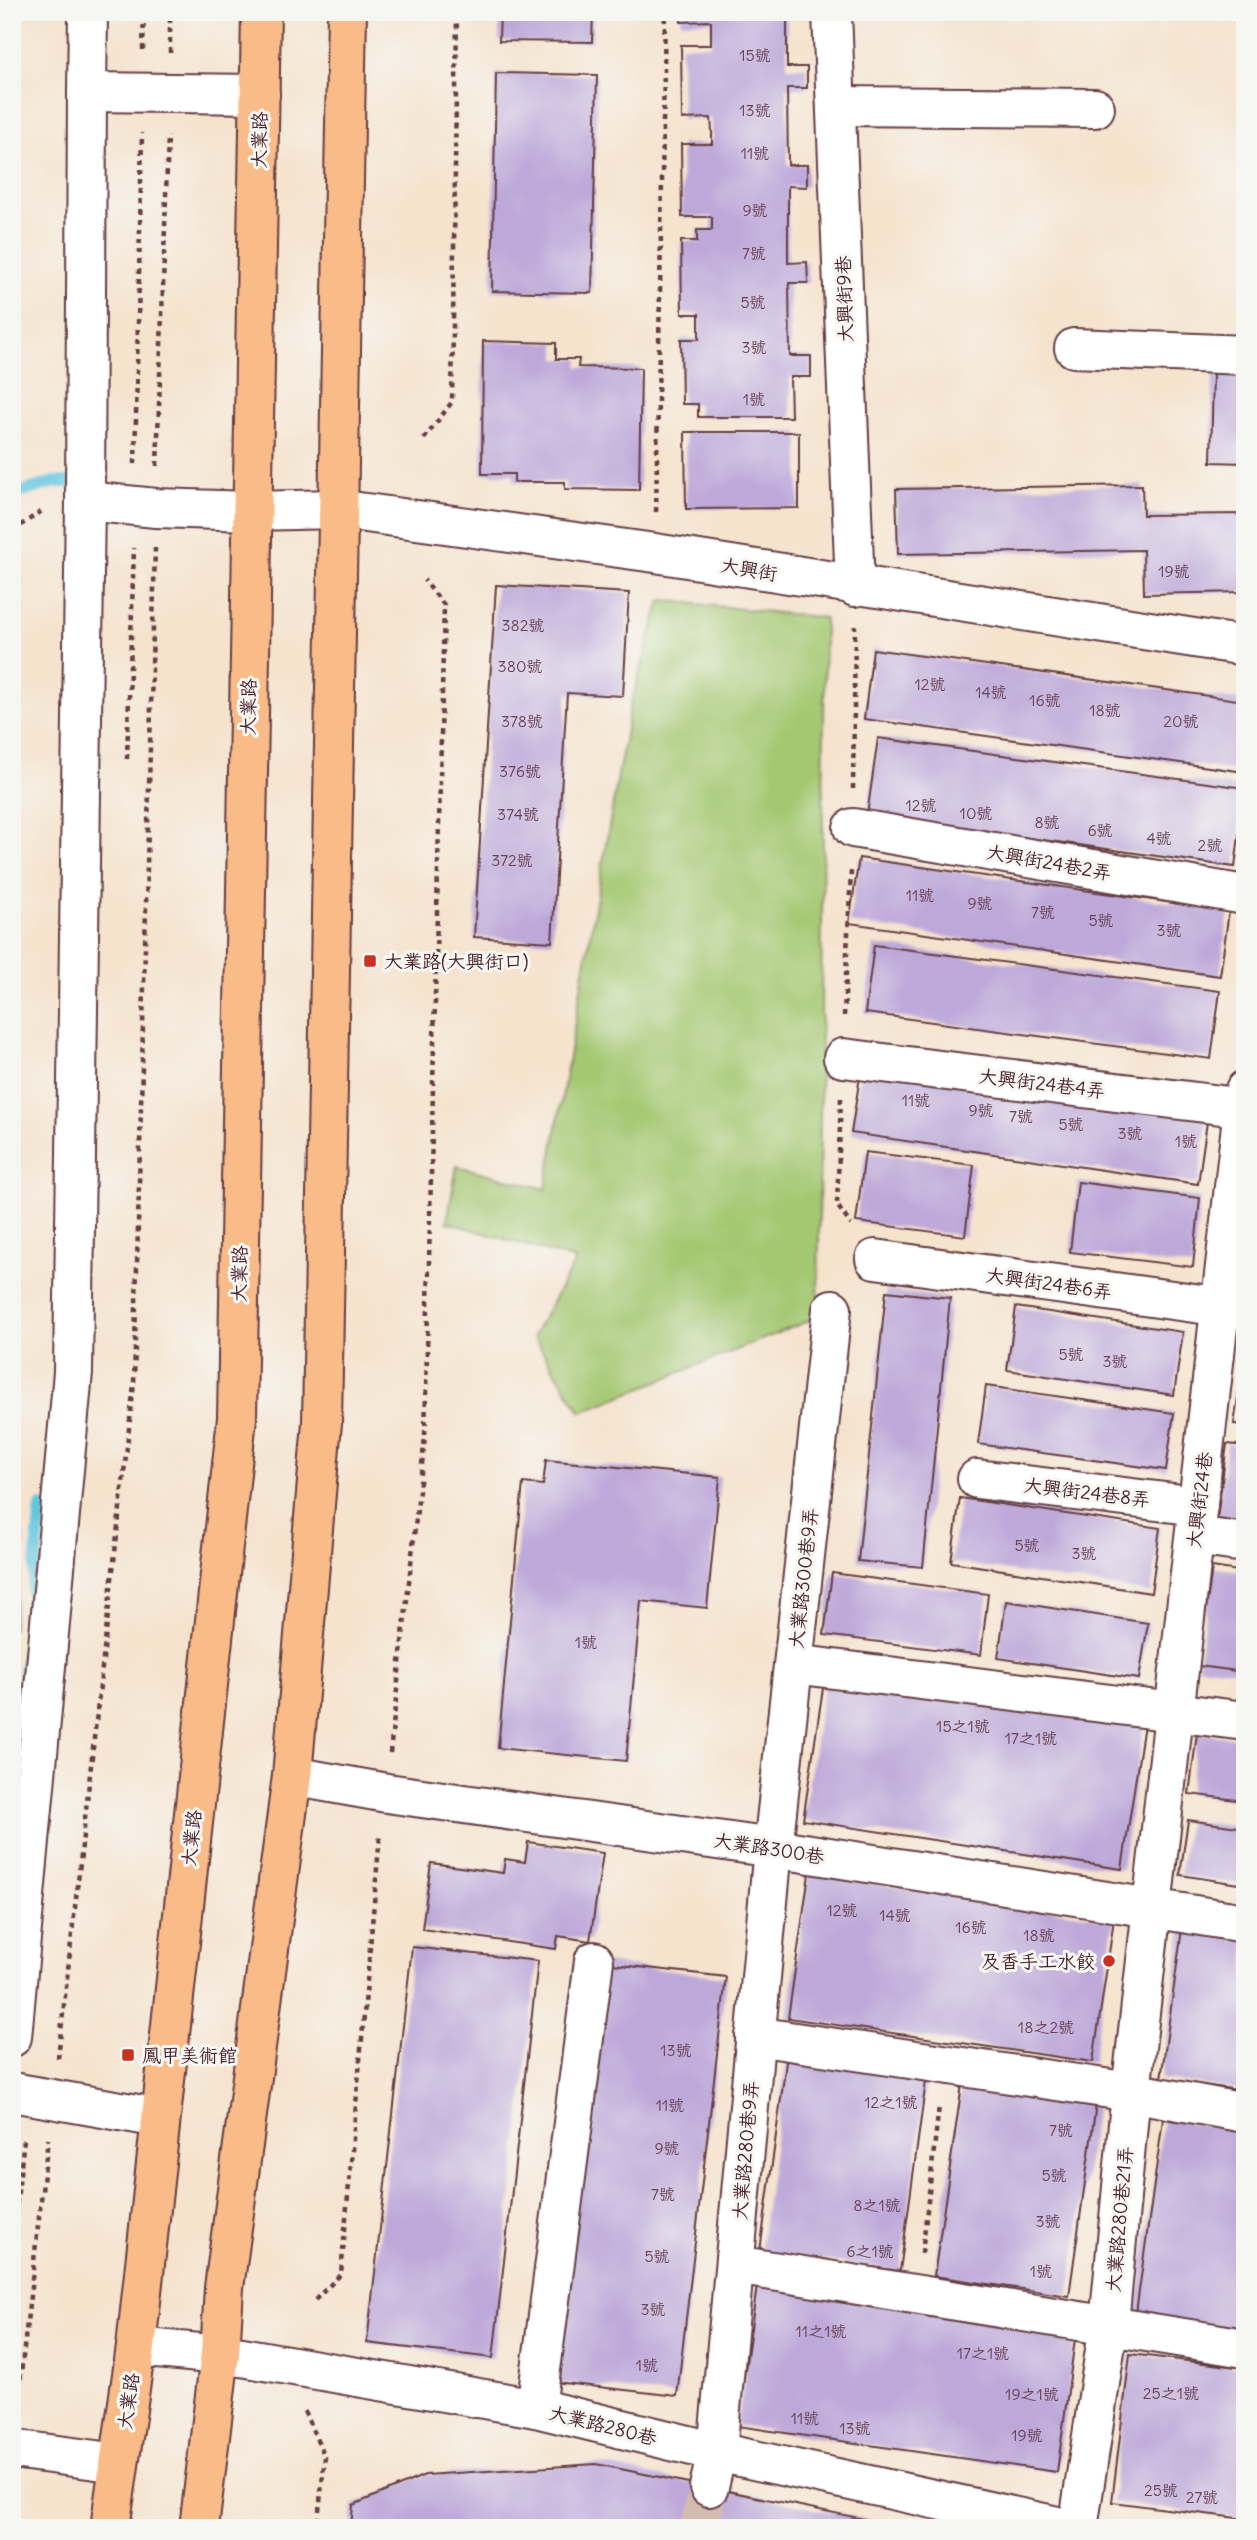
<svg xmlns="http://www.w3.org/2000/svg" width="1257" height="2540" font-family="Delius,'LXGW WenKai TC',sans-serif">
	<rect width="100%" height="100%" fill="#f6f6f2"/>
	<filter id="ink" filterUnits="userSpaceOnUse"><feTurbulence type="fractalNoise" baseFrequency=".0143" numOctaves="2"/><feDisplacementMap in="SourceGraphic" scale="14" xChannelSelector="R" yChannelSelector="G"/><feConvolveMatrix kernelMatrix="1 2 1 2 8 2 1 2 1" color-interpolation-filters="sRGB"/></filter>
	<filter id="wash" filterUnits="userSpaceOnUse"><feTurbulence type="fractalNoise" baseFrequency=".00686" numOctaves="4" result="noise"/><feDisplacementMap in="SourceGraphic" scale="28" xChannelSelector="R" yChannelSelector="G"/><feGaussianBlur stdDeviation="1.57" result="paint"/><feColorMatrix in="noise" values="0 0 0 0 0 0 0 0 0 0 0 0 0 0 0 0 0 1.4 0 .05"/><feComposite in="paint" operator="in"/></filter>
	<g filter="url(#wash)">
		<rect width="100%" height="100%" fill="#f5e3ce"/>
		<path fill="#a4c872" stroke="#77744e" stroke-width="2" d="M 661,600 L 825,618 L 818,1317 L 581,1412 L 533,1336 L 576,1260 L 447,1222 L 457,1166 L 546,1189 L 630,707 Z"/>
		<path fill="#83ac64" stroke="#666648" stroke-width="2" d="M 12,1535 L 23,1538 L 12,1631 Z"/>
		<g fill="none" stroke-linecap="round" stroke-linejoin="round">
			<g stroke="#62c6e0" stroke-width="12">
				<path d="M 12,495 L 54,482 L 77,482"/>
				<path d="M 12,1802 L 41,1507"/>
			</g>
		</g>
		<g id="blocks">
			<g fill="#bda9d9">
				<path d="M 500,12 L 593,12 L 592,42 L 499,41 Z"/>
				<path d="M 681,12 L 787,12 L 787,67 L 807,67 L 807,88 L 787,88 L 788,165 L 807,165 L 807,187 L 788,186 L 788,263 L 807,262 L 808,283 L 789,283 L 790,356 L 811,356 L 811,377 L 790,377 L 791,417 L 698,417 L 698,404 L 682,404 L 681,339 L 699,339 L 699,314 L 682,314 L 681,241 L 697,241 L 697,230 L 712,230 L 712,217 L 682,217 L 681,144 L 712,144 L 712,132 L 711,118 L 682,119 L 681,45 L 711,45 L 711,21 L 681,22 Z"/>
				<path d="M 496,73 L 597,75 L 592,293 L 492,291 Z"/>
				<path d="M 483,341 L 556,343 L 556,359 L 579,359 L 578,367 L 641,368 L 639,490 L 565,489 L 565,482 L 514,482 L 514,474 L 482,474 Z"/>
				<path d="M 1213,373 L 1245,374 L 1245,463 L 1211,462 Z"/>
				<path d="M 685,432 L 799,432 L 799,508 L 686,509 Z"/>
				<path d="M 1142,485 L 1143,515 L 1245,514 L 1245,592 L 1144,594 L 1143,550 L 898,554 L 896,489 Z"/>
				<path d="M 496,585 L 629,593 L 623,696 L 567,693 L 552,942 L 474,937 Z"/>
				<path d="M 873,649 L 1245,701 L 1245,772 L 864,719 Z"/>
				<path d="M 878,738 L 1245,788 L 1235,867 L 867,815 Z"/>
				<path d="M 859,858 L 1229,911 L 1220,976 L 849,923 Z"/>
				<path d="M 874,945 L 1220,991 L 1211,1059 L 865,1013 Z"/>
				<path d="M 862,1064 L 1208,1115 L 1198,1184 L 851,1133 Z"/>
				<path d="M 865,1152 L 974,1165 L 965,1236 L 856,1222 Z"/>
				<path d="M 1078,1182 L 1200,1198 L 1193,1267 L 1070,1252 Z"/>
				<path d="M 886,1291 L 950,1298 L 923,1567 L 858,1561 Z"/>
				<path d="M 1016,1307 L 1183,1332 L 1174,1395 L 1007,1370 Z"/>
				<path d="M 1243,1365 L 1245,1365 L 1245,1425 L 1234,1424 Z"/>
				<path d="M 986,1386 L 1174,1413 L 1166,1470 L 978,1444 Z"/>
				<path d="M 1227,1444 L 1245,1446 L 1245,1523 L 1217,1519 Z"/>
				<path d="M 546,1460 L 720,1477 L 707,1608 L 641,1601 L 626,1761 L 498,1748 L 523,1483 L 543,1485 Z"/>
				<path d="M 960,1498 L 1160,1528 L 1151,1593 L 951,1562 Z"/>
				<path d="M 1212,1567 L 1245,1572 L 1245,1672 L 1198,1666 Z"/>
				<path d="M 832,1573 L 988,1594 L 981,1655 L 824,1635 Z"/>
				<path d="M 1006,1601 L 1148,1623 L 1139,1679 L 998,1658 Z"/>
				<path d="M 825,1675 L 1144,1724 L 1122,1869 L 803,1820 Z"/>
				<path d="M 1197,1733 L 1245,1739 L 1245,1801 L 1189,1794 Z"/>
				<path d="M 1188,1820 L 1245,1828 L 1245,1885 L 1180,1875 Z"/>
				<path d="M 528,1842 L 603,1853 L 590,1941 L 558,1936 L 556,1949 L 422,1929 L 431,1863 L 503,1873 L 505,1859 L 525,1862 Z"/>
				<path d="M 809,1874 L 1114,1919 L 1093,2062 L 788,2018 Z"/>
				<path d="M 1182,1929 L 1245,1938 L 1245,2091 L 1161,2079 Z"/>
				<path d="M 412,1947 L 538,1961 L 493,2358 L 367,2343 Z"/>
				<path d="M 586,1961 L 726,1977 L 677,2396 L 538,2380 Z"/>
				<path d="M 787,2055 L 927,2074 L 900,2271 L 760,2251 Z"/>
				<path d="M 963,2078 L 1097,2097 L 1069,2296 L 934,2276 Z"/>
				<path d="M 1163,2119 L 1245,2130 L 1245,2335 L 1135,2320 Z"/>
				<path d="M 757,2286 L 1076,2332 L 1057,2472 L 737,2426 Z"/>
				<path d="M 1130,2354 L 1245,2368 L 1245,2519 L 1112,2502 Z"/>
				<path d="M 596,2464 L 903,2527 L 903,2528 L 351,2528 L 353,2505 L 425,2475 Z"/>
			</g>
		</g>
	</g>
	<g filter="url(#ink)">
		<use href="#blocks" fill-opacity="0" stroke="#643c43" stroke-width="2"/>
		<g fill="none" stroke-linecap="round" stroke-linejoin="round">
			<path stroke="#d3bcad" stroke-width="38" stroke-dasharray="38 19" stroke-linecap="butt" d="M 699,2528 L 709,2487"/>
			<g stroke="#643c43" stroke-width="42">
				<g id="minor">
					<path d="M 88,12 L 87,92 L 260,94"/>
					<path d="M 832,12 L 855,587"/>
					<path d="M 836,106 L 1095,108"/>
					<path d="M 1074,348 L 1245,355"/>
					<path d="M 85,501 L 156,508 L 252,511 L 337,509 L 655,553 L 1245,646"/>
					<path d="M 853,828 L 1245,895"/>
					<path d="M 843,1058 L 1245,1108"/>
					<path d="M 875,1259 L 1245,1310"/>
					<path d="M 977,1479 L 1198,1506"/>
					<path d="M 1195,1536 L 1245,1543"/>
					<path d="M 794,1664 L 1245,1721"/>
					<path d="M 292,1776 L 387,1793 L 773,1848 L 1245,1923"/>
					<path d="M 755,2036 L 1131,2092 L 1245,2113"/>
					<path d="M 12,2037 L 73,1372 L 85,501 L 87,92"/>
					<path d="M 12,2092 L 160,2118"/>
					<path d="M 735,2265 L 1245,2348"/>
					<path d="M 136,2347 L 242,2357 L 536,2408 L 717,2452 L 1067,2528"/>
					<path d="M 536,2408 L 594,1961"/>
					<path d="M 12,2449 L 119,2463"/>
					<path d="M 709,2487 L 717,2452 L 773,1848 L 832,1309"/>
					<path d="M 1078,2528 L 1109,2324 L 1131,2092 L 1245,1090"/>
				</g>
			</g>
			<g stroke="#643c43" stroke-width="42">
				<g id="major">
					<path d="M 110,2528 L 136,2347 L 237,1418 L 261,12"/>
					<path d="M 199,2528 L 220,2354 L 224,2288 L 292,1776 L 322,1423 L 347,12"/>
				</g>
			</g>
			<g stroke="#643c43" stroke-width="4.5" stroke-dasharray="5 5" stroke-linecap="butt">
				<path d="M 143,50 L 144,12"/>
				<path d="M 170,53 L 170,12"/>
				<path d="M 424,439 L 452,402 L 457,12"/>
				<path d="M 135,464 L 142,133"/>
				<path d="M 157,466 L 168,136"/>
				<path d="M 656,512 L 665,12"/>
				<path d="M 12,531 L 42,511"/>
				<path d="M 127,759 L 134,548"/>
				<path d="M 853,789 L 855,626"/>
				<path d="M 844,1016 L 851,871"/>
				<path d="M 841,1098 L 837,1205 L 851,1225"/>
				<path d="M 390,1753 L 425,1437 L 444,605 L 424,580"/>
				<path d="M 58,2058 L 134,1384 L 155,548"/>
				<path d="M 12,2244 L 24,2139"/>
				<path d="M 922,2253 L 939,2106"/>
				<path d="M 315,2300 L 341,2274 L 380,1835"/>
				<path d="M 17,2409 L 48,2139"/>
				<path d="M 304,2411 L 325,2457 L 317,2528"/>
			</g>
			<use href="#minor" stroke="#fff" stroke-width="38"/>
			<use href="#major" stroke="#f9bc89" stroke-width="38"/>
		</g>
	</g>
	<g fill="#c8321e" stroke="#f6f6f2" stroke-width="2.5">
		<rect x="363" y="954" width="14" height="14" rx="3.5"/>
		<circle cx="1109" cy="1961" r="7"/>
		<rect x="121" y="2048" width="14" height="14" rx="3.5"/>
	</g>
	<g text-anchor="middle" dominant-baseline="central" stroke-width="6" stroke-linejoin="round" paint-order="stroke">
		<g font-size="16" fill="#674256">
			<text x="755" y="55">15號</text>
			<text x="755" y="110">13號</text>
			<text x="755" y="153">11號</text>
			<text x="755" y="210">9號</text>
			<text x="754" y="253">7號</text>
			<text x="753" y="302">5號</text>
			<text x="754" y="347">3號</text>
			<text x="754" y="399">1號</text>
			<text x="1174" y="571">19號</text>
			<text x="523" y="625">382號</text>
			<text x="520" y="666">380號</text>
			<text x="930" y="684">12號</text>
			<text x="991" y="692">14號</text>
			<text x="1045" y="700">16號</text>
			<text x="1105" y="710">18號</text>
			<text x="522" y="721">378號</text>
			<text x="1181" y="721">20號</text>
			<text x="520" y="771">376號</text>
			<text x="921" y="805">12號</text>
			<text x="976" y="813">10號</text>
			<text x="518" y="814">374號</text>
			<text x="1047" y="822">8號</text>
			<text x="1100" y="830">6號</text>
			<text x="1159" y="838">4號</text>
			<text x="1210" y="845">2號</text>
			<text x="512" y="860">372號</text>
			<text x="920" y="895">11號</text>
			<text x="980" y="903">9號</text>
			<text x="1043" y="912">7號</text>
			<text x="1101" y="920">5號</text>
			<text x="1169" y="930">3號</text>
			<text x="916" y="1100">11號</text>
			<text x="981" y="1110">9號</text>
			<text x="1021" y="1116">7號</text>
			<text x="1071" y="1124">5號</text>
			<text x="1130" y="1133">3號</text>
			<text x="1186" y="1141">1號</text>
			<text x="1071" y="1354">5號</text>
			<text x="1115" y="1361">3號</text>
			<text x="1027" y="1545">5號</text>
			<text x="1084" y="1553">3號</text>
			<text x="586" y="1642">1號</text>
			<text x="963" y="1726">15之1號</text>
			<text x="1031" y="1738">17之1號</text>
			<text x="842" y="1910">12號</text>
			<text x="895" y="1915">14號</text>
			<text x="971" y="1927">16號</text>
			<text x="1039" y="1935">18號</text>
			<text x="1046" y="2027">18之2號</text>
			<text x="676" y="2050">13號</text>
			<text x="891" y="2102">12之1號</text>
			<text x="670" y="2105">11號</text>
			<text x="1061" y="2130">7號</text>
			<text x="667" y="2148">9號</text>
			<text x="1054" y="2175">5號</text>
			<text x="663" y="2194">7號</text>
			<text x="877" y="2205">8之1號</text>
			<text x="1048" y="2221">3號</text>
			<text x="870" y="2251">6之1號</text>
			<text x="657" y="2256">5號</text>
			<text x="1041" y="2271">1號</text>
			<text x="653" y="2309">3號</text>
			<text x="821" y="2331">11之1號</text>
			<text x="983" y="2353">17之1號</text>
			<text x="647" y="2365">1號</text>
			<text x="1171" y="2393">25之1號</text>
			<text x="1032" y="2394">19之1號</text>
			<text x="805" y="2418">11號</text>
			<text x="855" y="2428">13號</text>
			<text x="1027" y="2435">19號</text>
			<text x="1161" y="2490">25號</text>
			<text x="1202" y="2497">27號</text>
		</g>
		<g font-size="19" fill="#4a1f2b" stroke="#f6f6f2">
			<text transform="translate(259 140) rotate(-89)">大業路</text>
			<text transform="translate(844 299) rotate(-92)">大興街9巷</text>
			<text transform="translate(749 569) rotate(10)">大興街</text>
			<text transform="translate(248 707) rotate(-89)">大業路</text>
			<text transform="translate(1049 862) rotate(10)">大興街24巷2弄</text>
			<text transform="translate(1042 1083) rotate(7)">大興街24巷4弄</text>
			<text transform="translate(239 1274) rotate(-89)">大業路</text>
			<text transform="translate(1049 1283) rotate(8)">大興街24巷6弄</text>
			<text transform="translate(1087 1492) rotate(7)">大興街24巷8弄</text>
			<text transform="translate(1199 1500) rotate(-83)">大興街24巷</text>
			<text transform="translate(803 1578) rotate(-84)">大業路300巷9弄</text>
			<text transform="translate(191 1838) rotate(-84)">大業路</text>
			<text transform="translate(769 1848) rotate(9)">大業路300巷</text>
			<text transform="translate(745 2150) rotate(-85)">大業路280巷9弄</text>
			<text transform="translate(1119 2219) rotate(-85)">大業路280巷21弄</text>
			<text transform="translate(128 2401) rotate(-82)">大業路</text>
			<text transform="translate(603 2425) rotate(14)">大業路280巷</text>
		</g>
		<g font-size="19" fill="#4a1f2b" stroke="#f6f6f2" text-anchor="start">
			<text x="384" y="961">大業路(大興街口)</text>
			<text x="1095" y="1961" text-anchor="end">及香手工水餃</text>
			<text x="142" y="2055">鳳甲美術館</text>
		</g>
	</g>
	<rect width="1257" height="2540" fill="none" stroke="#f6f6f2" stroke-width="42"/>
</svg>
